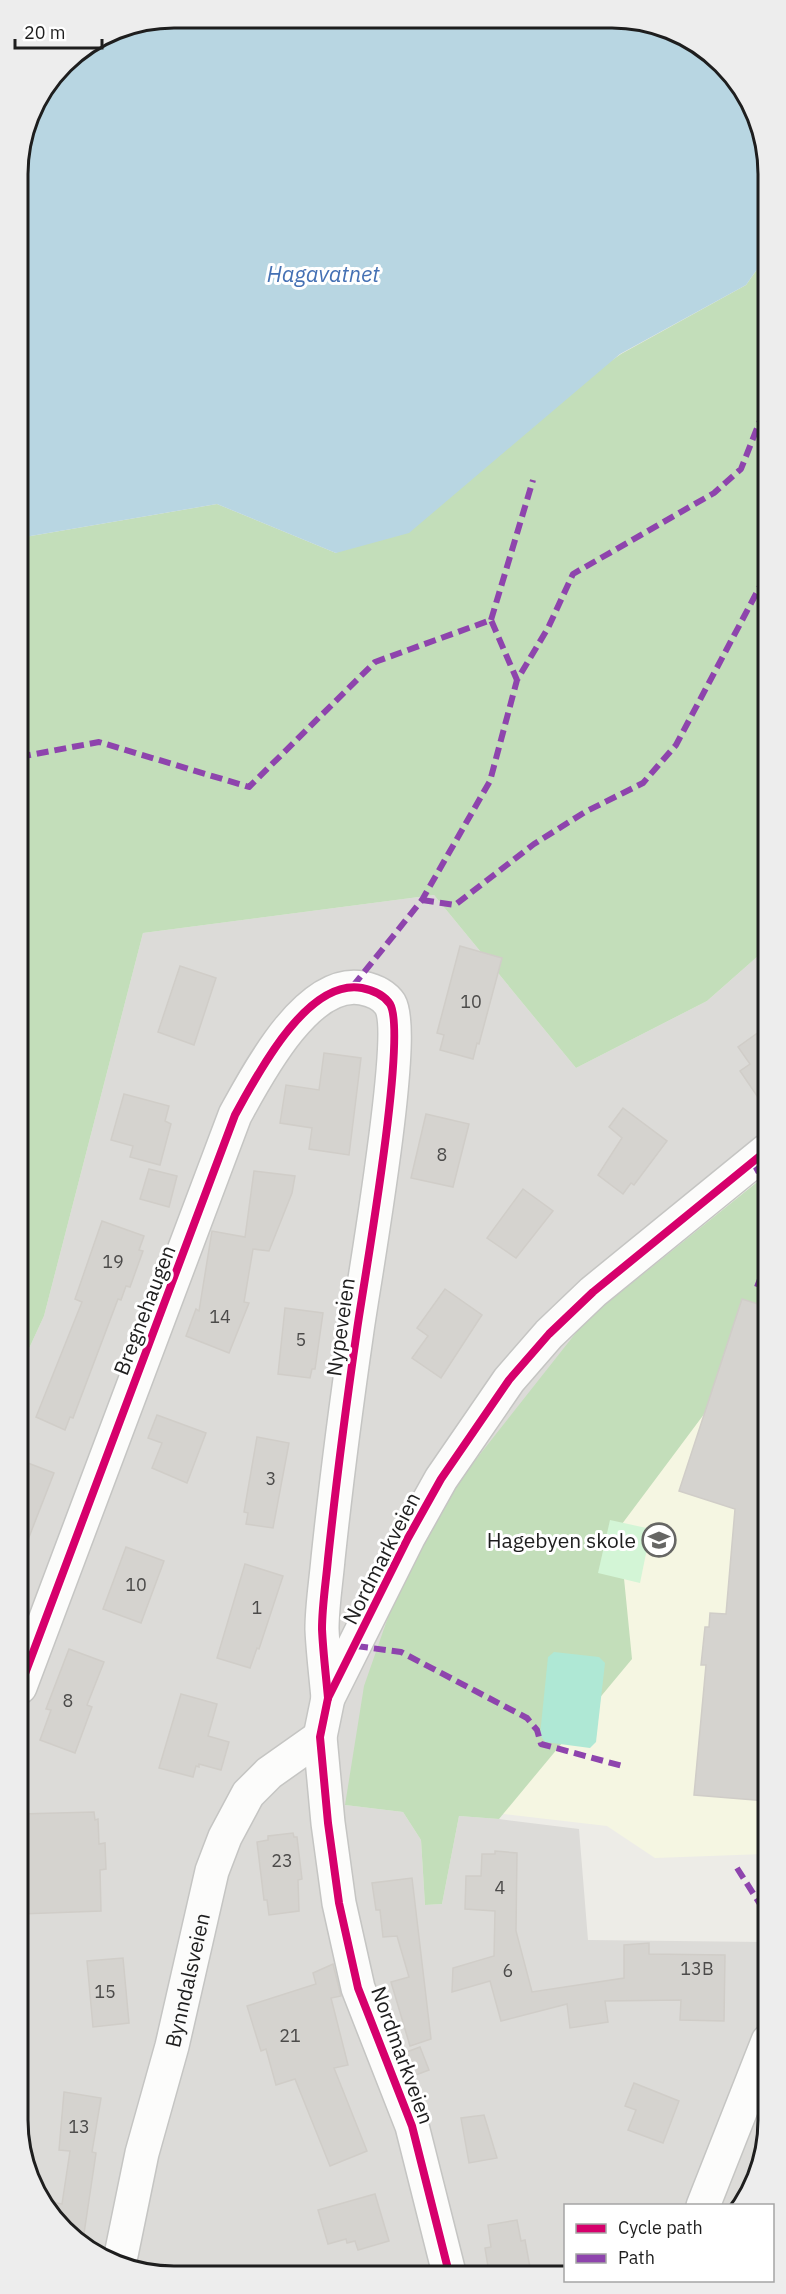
<svg xmlns="http://www.w3.org/2000/svg" width="786" height="2294" font-family="'IBM Plex Sans',sans-serif">
	<rect width="100%" height="100%" fill="#edece7"/>
	<path fill="#dcdbd8" d="M 434,895 L 576,1068 L 707,1001 L 766,949 L 766,1136 L 601,1306 L 345,1805 L 403,1812 L 421,1840 L 425,1905 L 442,1904 L 459,1816 L 499,1819 L 579,1829 L 588,1940 L 767,1942 L 768,2130 L 756,2179 L 740,2205 L 566,2206 L 565,2273 L 144,2273 L 64,2230 L 21,2151 L 20,1368 L 44,1316 L 143,933 Z"/>
	<path fill="#f5f6e2" d="M 766,1252 L 767,1854 L 655,1858 L 607,1826 L 478,1811 L 509,1630 Z"/>
	<g fill="#c3deba">
		<path d="M 617,21 L 643,21 L 722,64 L 730,78 L 692,48 Z"/>
		<path d="M 765,258 L 766,949 L 707,1001 L 576,1068 L 434,895 L 143,933 L 44,1316 L 20,1368 L 19,538 L 217,504 L 336,553 L 621,354 L 746,285 Z"/>
		<path d="M 766,1175 L 767,1347 L 743,1362 L 619,1528 L 632,1659 L 499,1819 L 459,1816 L 442,1904 L 425,1905 L 421,1840 L 403,1812 L 345,1805 L 364,1686 L 417,1534 L 586,1320 Z"/>
	</g>
	<path fill="#d3f5d6" d="M 610,1520 L 651,1529 L 640,1583 L 598,1573 Z"/>
	<path fill="#afe8d5" d="M 554,1652 L 599,1657 L 605,1663 L 596,1742 L 590,1748 L 545,1742 L 540,1735 L 548,1657 Z"/>
	<path fill="#b8d6e2" d="M 174,18 L 617,21 L 692,48 L 730,78 L 765,143 L 765,258 L 746,285 L 620,354 L 409,533 L 336,553 L 217,504 L 19,538 L 18,164 L 34,105 L 71,57 L 115,30 Z"/>
	<g fill="#d5d3cf" stroke="#d0cdc8" stroke-width="1.5">
		<path d="M 460,946 L 502,958 L 479,1044 L 477,1043 L 473,1059 L 440,1050 L 444,1035 L 437,1033 Z"/>
		<path d="M 180,966 L 216,978 L 194,1045 L 158,1032 Z"/>
		<path d="M 766,1027 L 766,1109 L 740,1071 L 750,1064 L 738,1047 Z"/>
		<path d="M 324,1053 L 361,1058 L 349,1155 L 309,1149 L 312,1128 L 280,1123 L 286,1085 L 319,1090 Z"/>
		<path d="M 124,1094 L 169,1106 L 165,1121 L 171,1124 L 160,1165 L 130,1157 L 133,1146 L 111,1140 Z"/>
		<path d="M 623,1108 L 667,1141 L 634,1185 L 631,1183 L 623,1194 L 598,1175 L 622,1138 L 609,1127 Z"/>
		<path d="M 426,1114 L 469,1124 L 453,1187 L 411,1178 Z"/>
		<path d="M 149,1169 L 177,1176 L 169,1207 L 140,1199 Z"/>
		<path d="M 254,1171 L 295,1176 L 292,1193 L 269,1251 L 253,1249 L 244,1302 L 249,1303 L 229,1353 L 186,1336 L 196,1309 L 199,1311 L 212,1231 L 245,1237 Z"/>
		<path d="M 523,1189 L 553,1211 L 516,1258 L 487,1238 Z"/>
		<path d="M 102,1221 L 144,1236 L 139,1250 L 143,1251 L 130,1287 L 126,1286 L 121,1300 L 118,1299 L 73,1418 L 70,1417 L 65,1430 L 36,1417 L 82,1302 L 75,1299 Z"/>
		<path d="M 445,1289 L 482,1315 L 441,1378 L 412,1358 L 428,1336 L 417,1328 Z"/>
		<path d="M 742,1299 L 767,1307 L 767,1801 L 694,1795 L 706,1665 L 701,1665 L 705,1627 L 709,1627 L 710,1613 L 726,1614 L 735,1509 L 679,1491 Z"/>
		<path d="M 285,1308 L 323,1313 L 315,1369 L 312,1369 L 310,1378 L 278,1374 Z"/>
		<path d="M 157,1415 L 206,1433 L 187,1483 L 152,1468 L 162,1443 L 148,1438 Z"/>
		<path d="M 257,1437 L 289,1443 L 273,1528 L 246,1524 L 248,1513 L 244,1512 Z"/>
		<path d="M 20,1460 L 54,1473 L 22,1555 L 20,1555 Z"/>
		<path d="M 126,1547 L 164,1561 L 141,1623 L 103,1609 Z"/>
		<path d="M 245,1564 L 283,1576 L 259,1649 L 257,1648 L 250,1668 L 217,1658 Z"/>
		<path d="M 69,1649 L 104,1662 L 87,1705 L 92,1707 L 75,1753 L 40,1740 L 51,1710 L 46,1709 Z"/>
		<path d="M 181,1694 L 217,1704 L 208,1736 L 229,1742 L 221,1770 L 199,1764 L 199,1767 L 196,1766 L 193,1777 L 159,1768 Z"/>
		<path d="M 94,1812 L 95,1820 L 98,1819 L 99,1844 L 105,1843 L 106,1869 L 100,1870 L 101,1911 L 21,1914 L 21,1814 Z"/>
		<path d="M 293,1833 L 294,1837 L 297,1837 L 302,1879 L 298,1880 L 299,1911 L 269,1915 L 267,1900 L 264,1900 L 257,1842 L 268,1840 L 268,1836 Z"/>
		<path d="M 495,1851 L 517,1853 L 516,1931 L 532,1992 L 624,1978 L 624,1945 L 649,1943 L 649,1954 L 725,1955 L 724,2021 L 680,2020 L 681,2000 L 605,2001 L 608,2022 L 570,2028 L 567,2004 L 501,2021 L 490,1981 L 452,1992 L 453,1968 L 494,1956 L 495,1911 L 465,1909 L 466,1876 L 481,1876 L 482,1854 L 495,1854 Z"/>
		<path d="M 412,1878 L 431,2039 L 410,2046 L 391,1982 L 409,1977 L 397,1936 L 383,1937 L 380,1910 L 376,1910 L 372,1883 Z"/>
		<path d="M 123,1958 L 129,2023 L 93,2027 L 87,1961 Z"/>
		<path d="M 333,1964 L 341,1996 L 331,1998 L 348,2065 L 334,2068 L 367,2151 L 330,2166 L 295,2079 L 276,2085 L 266,2049 L 261,2051 L 247,2006 L 316,1984 L 313,1973 Z"/>
		<path d="M 420,2047 L 429,2070 L 413,2076 L 404,2053 Z"/>
		<path d="M 634,2083 L 679,2101 L 663,2143 L 628,2130 L 636,2110 L 625,2106 Z"/>
		<path d="M 64,2092 L 101,2098 L 92,2152 L 96,2153 L 83,2240 L 64,2230 L 49,2202 L 62,2204 L 70,2151 L 59,2150 Z"/>
		<path d="M 484,2115 L 497,2158 L 469,2163 L 461,2118 Z"/>
		<path d="M 375,2194 L 389,2241 L 358,2250 L 355,2241 L 347,2243 L 346,2239 L 328,2244 L 318,2210 Z"/>
		<path d="M 517,2220 L 521,2241 L 525,2240 L 531,2273 L 489,2273 L 485,2248 L 491,2247 L 488,2225 Z"/>
	</g>
	<g fill="none" stroke-linecap="round" stroke-linejoin="round">
		<g stroke="#c5c5c3" stroke-width="36">
			<g id="street">
				<path d="M 20,1687 L 235,1115 C 257,1075 307,978 362,988 C 372,990 384,995 390,1004 C 408,1035 364,1280 357,1330 C 346,1406 336,1483 328,1559 C 326,1582 322,1606 322,1629 C 323,1652 326,1675 328,1698"/>
				<path d="M 703,2206 L 768,2041"/>
				<path id="s1" d="M 120,2260 L 142,2153 L 172,2046 L 212,1871 L 225,1837 L 248,1794 L 269,1773 L 320,1737"/>
				<path d="M 449,2273 L 412,2126 L 358,1988 L 339,1903 L 328,1823 L 320,1737 L 328,1698 L 408,1538 L 441,1479 L 509,1380 L 549,1334 L 593,1292 L 766,1151"/>
			</g>
		</g>
		<use href="#street" stroke="#fcfcfb" stroke-width="33"/>
		<g stroke="#8e44ad" stroke-width="6" stroke-dasharray="12 6" stroke-linecap="butt">
			<path d="M 491,620 L 533,480"/>
			<path d="M 19,757 L 99,742 L 249,787 L 375,662 L 491,620 L 517,680"/>
			<path d="M 422,900 L 455,905 L 534,844 L 585,812 L 643,783 L 676,745 L 766,575"/>
			<path d="M 353,986 L 422,900 L 490,781 L 517,680 L 548,628 L 573,574 L 714,493 L 741,469 L 765,408"/>
			<path d="M 753,1162 L 765,1184 L 762,1208 L 766,1228"/>
			<path d="M 757,1287 L 766,1264"/>
			<path d="M 356,1646 L 401,1652 L 527,1718 L 537,1730 L 541,1744 L 626,1767"/>
			<path d="M 737,1868 L 767,1915"/>
		</g>
		<g stroke="#fff" stroke-width="11">
			<g id="cycleway">
				<path d="M 20,1687 L 235,1115 C 257,1075 307,978 362,988 C 372,990 384,995 390,1004 C 408,1035 364,1280 357,1330 C 346,1406 336,1483 328,1559 C 326,1582 322,1606 322,1629 C 323,1652 326,1675 328,1698"/>
				<path d="M 449,2273 L 412,2126 L 358,1988 L 339,1903 L 328,1823 L 320,1737 L 328,1698 L 408,1538 L 441,1479 L 509,1380 L 549,1334 L 593,1292 L 766,1151"/>
			</g>
		</g>
		<use href="#cycleway" stroke="#d6006c" stroke-width="8"/>
	</g>
	<defs>
		<g id="school-ring" transform="scale(1.725)"><circle r="9.5" fill="#fff" stroke="#666664" stroke-width="1.5"/><path d="M0-5L7-2L0 1L-7-2ZM-4 1L0 2.5L4 1V4Q0 6-4 4Z" fill="#666664"/></g>
	</defs>
	<g fill-rule="evenodd">
		<use href="#school-ring" x="659" y="1540"/>
	</g>
	<g text-anchor="middle" dominant-baseline="central" stroke-width="6" stroke-linejoin="round" paint-order="stroke">
		<g font-size="18" fill="#4c4b4a">
			<text x="471" y="1001">10</text>
			<text x="442" y="1154">8</text>
			<text x="113" y="1261">19</text>
			<text x="220" y="1316">14</text>
			<text x="301" y="1339">5</text>
			<text x="271" y="1478">3</text>
			<text x="136" y="1584">10</text>
			<text x="257" y="1607">1</text>
			<text x="68" y="1700">8</text>
			<text x="282" y="1860">23</text>
			<text x="500" y="1887">4</text>
			<text x="697" y="1968">13B</text>
			<text x="508" y="1970">6</text>
			<text x="105" y="1991">15</text>
			<text x="290" y="2035">21</text>
			<text x="79" y="2126">13</text>
		</g>
		<g font-size="21" fill="#1e1e1e" stroke="#fff">
			<text transform="translate(144 1310) rotate(-69)">Bregnehaugen</text>
			<text transform="translate(340 1327) rotate(-82)">Nypeveien</text>
			<text transform="translate(381 1558) rotate(-63)">Nordmarkveien</text>
			<text stroke="none"><textPath href="#s1" startOffset="288">Bynndalsveien</textPath></text>
			<text transform="translate(403 2055) rotate(70)">Nordmarkveien</text>
		</g>
		<g font-size="21" fill="#1e1e1e" stroke="#fff" text-anchor="end">
			<text x="636" y="1540">Hagebyen skole</text>
		</g>
		<g font-size="22" font-style="italic" fill="#4571b4" stroke="#fff">
			<text x="323" y="273">Hagavatnet</text>
		</g>
	</g>
	<path d="M0 0H786V2294H0ZM174 28H612A146 146 0 0 1 758 174V2120A146 146 0 0 1 612 2266H174A146 146 0 0 1 28 2120V174A146 146 0 0 1 174 28Z" fill="#ededed" fill-rule="evenodd"/>
	<path fill="none" stroke="#1e1e1e" stroke-width="3" d="M174 28H612A146 146 0 0 1 758 174V2120A146 146 0 0 1 612 2266H174A146 146 0 0 1 28 2120V174A146 146 0 0 1 174 28Z"/>
	<rect x="564" y="2204" width="210" height="78" fill="#ffffff" stroke="#a5a5a5" stroke-width="1.5"/>
	<rect x="576" y="2224" width="30" height="9" fill="#d6006c" stroke="#a5a5a5" stroke-width="1.5"/>
	<text x="618" y="2234" font-size="18" fill="#1e1e1e">Cycle path</text>
	<rect x="576" y="2254" width="30" height="9" fill="#8e44ad" stroke="#a5a5a5" stroke-width="1.5"/>
	<text x="618" y="2264" font-size="18" fill="#1e1e1e">Path</text>
	<path d="M15 39v9h87v-9" fill="none" stroke="#1e1e1e" stroke-width="3"/>
	<text x="24" y="39" font-size="18" fill="#1e1e1e" stroke="#ffffff" stroke-width="4.5" paint-order="stroke">20 m</text>
</svg>
